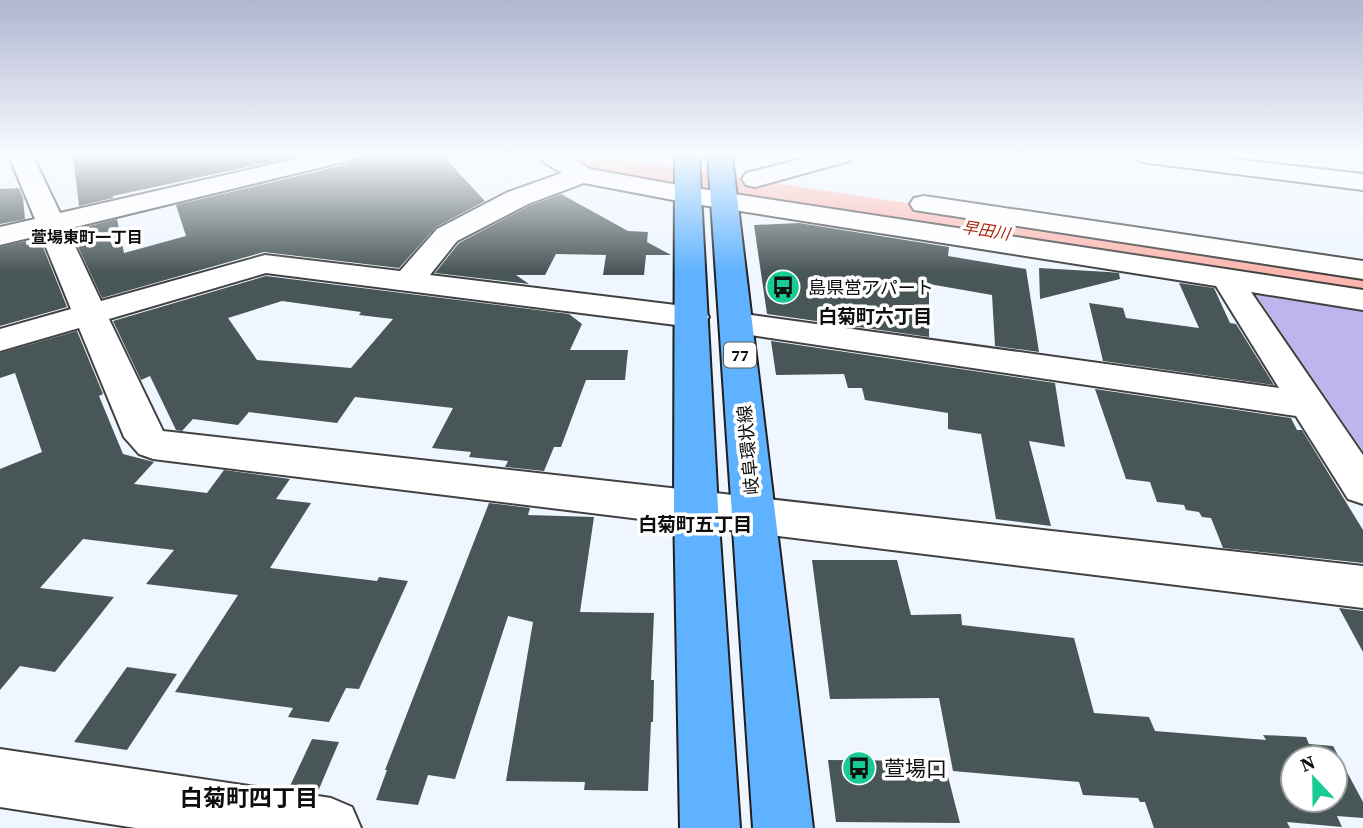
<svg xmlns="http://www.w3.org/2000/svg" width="1363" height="828" font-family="'Source Serif 4','Noto Sans JP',serif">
	<rect width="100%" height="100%" fill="#eff6ff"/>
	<path fill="#c0b4ee" d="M 1251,288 L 1363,305 L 1363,451 Z"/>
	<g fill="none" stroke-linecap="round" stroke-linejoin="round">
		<path fill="#fcb6ae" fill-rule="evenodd" d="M 551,156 L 599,156 L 1363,273 L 1363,305 L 592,182 C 575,177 561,170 551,156 Z"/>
	</g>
	<g fill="#495658" fill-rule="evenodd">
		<path d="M 73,156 L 298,156 L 113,196 L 113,198 L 79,206 Z"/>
		<path d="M 353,156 L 443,156 L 485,201 L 436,227 L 399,268 L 264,252 L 102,298 L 72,234 L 82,232 L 82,228 L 117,219 L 124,253 L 186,236 L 176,205 L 348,164 Z"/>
		<path d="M 19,188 L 23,198 L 25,219 L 0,224 L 0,189 Z"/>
		<path d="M 561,194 L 628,231 L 648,232 L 647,242 L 671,255 L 646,255 L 644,275 L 603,275 L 606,255 L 556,254 L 545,275 L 516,275 L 529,284 L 435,273 L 459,243 L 529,206 Z"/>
		<path d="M 799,223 L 949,247 L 948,256 L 1026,269 L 1039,352 L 995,346 L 992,295 L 929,284 L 929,337 L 767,314 L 754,225 Z"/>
		<path d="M 26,241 L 26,245 L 41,242 L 67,307 L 0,326 L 0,247 Z"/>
		<path d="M 1039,268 L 1108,272 L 1119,273 L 1120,279 L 1040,299 Z"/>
		<path d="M 266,276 L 569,314 L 582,324 L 570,350 L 628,350 L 625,380 L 586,380 L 561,447 L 554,447 L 544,471 L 505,467 L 508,461 L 469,457 L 471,452 L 432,448 L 453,408 L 355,397 L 337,423 L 249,412 L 238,425 L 193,419 L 182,431 L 176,430 L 150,376 L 141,380 L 113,321 ZM 282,301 L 361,312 L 359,315 L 393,319 L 351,368 L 257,360 L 228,318 Z"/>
		<path d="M 1179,283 L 1214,288 L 1230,323 L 1236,324 L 1274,385 L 1103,361 L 1089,303 L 1123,308 L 1126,318 L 1199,328 Z"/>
		<path d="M 77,331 L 103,394 L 99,396 L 123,454 L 154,462 L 134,484 L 207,493 L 224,470 L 290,479 L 276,499 L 311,503 L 270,568 L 377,581 L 379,577 L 408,581 L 359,689 L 346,688 L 329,722 L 288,717 L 293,708 L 175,692 L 238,595 L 146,584 L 174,550 L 83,539 L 40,588 L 114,597 L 55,672 L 20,666 L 0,690 L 0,469 L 42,452 L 15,373 L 0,378 L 0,353 Z"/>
		<path d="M 771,341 L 1055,383 L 1065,447 L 1029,441 L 1051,526 L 996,519 L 981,434 L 948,429 L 948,413 L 865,400 L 862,388 L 848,388 L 844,374 L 776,375 Z"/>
		<path d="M 1095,389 L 1291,418 L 1297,430 L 1302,430 L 1363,530 L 1363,563 L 1223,548 L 1211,518 L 1202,517 L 1199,512 L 1186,510 L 1184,505 L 1157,502 L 1150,482 L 1126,479 Z"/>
		<path d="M 489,503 L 530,508 L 528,515 L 594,517 L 580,612 L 654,613 L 651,680 L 654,680 L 653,722 L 651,722 L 648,791 L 584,790 L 585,782 L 506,781 L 533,622 L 508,616 L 455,779 L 428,775 L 418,805 L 376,800 L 387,770 L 385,770 Z"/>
		<path d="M 812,560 L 897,560 L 911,615 L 961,614 L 962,625 L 1074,638 L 1094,713 L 1149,717 L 1155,731 L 1266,740 L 1263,735 L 1306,737 L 1309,744 L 1333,746 L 1363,802 L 1363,818 L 1337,816 L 1342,827 L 1287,822 L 1290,828 L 1154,828 L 1145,802 L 1140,802 L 1138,798 L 1083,795 L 1079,782 L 953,771 L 939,698 L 830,699 ZM 1293,758 L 1335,758 L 1335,800 L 1293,800 Z"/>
		<path d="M 1339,608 L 1363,611 L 1363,652 Z"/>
		<path d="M 127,667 L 177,674 L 127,750 L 74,742 Z"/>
		<path d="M 312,739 L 339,742 L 319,789 L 290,786 Z"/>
		<path d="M 828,760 L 944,761 L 960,823 L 836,822 Z"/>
	</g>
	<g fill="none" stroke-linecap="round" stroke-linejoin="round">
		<g stroke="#414141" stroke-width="4">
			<g id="street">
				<path d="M 9,156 L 33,156 L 60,213 L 308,156 L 350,156 L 347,161 L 67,229 L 101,301 L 265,255 L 400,271 L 437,229 L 508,192 L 562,173 L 542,161 L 539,156 L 568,156 L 590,169 L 689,187 L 1363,290 L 1363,310 L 1251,292 L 1363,455 L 1363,504 L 1348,499 L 1296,416 L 737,333 L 725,330 L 720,323 L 725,316 L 737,313 L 1279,388 L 1216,286 L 689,203 L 584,183 L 528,204 L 457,241 L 430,275 L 692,307 L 704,310 L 709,317 L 704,324 L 692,327 L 266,273 L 109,319 L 163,431 L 1363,566 L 1363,608 L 153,459 L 139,454 L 124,437 L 79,328 L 0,351 L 0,329 L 71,309 L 41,235 L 0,245 L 0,227 L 35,219 Z"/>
				<path d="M 813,156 L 852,156 L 849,161 L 755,187 L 746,185 L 742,179 L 746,173 Z"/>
				<path d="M 1137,156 L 1208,156 L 1363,174 L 1363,190 L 1149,163 L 1140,161 Z"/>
				<path d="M 924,196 L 1363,261 L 1363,279 L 914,210 L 910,204 L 914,198 Z"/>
				<path d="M 0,749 L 331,798 L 352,807 L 361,828 L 136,828 L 0,807 Z"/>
			</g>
		</g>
		<g stroke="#1f1f1f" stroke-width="4">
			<g id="primary">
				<path d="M 675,156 L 699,156 L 718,508 L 740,828 L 680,828 L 674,508 Z"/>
				<path d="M 708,156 L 732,156 L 813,828 L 753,828 Z"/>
			</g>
		</g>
		<use href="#street" fill="#fff" fill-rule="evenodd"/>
		<use href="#primary" fill="#5fb2ff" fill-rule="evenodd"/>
	</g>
	<linearGradient id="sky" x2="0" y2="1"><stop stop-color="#b0b5d1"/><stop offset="0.57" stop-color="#f8fbff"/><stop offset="1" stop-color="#f8fbff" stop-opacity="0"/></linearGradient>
	<rect width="1363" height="272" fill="url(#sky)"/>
	<defs>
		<g id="bus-disc" transform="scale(1.75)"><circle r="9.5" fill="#18cb92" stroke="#fff"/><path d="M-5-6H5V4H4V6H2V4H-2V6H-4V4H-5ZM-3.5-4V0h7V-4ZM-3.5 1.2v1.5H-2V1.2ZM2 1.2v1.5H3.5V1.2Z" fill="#111"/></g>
	</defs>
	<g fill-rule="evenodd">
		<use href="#bus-disc" x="783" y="287"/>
		<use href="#bus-disc" x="859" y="768"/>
	</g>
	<g text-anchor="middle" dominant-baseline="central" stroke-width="7" stroke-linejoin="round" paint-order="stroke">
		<g font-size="16" font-style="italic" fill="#ac250b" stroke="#fff">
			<text transform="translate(986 230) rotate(9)">早田川</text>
		</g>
		<g font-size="16" font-weight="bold" fill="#0e0e0e" stroke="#fff">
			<text x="87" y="237">萱場東町一丁目</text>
		</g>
		<rect fill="#fff" stroke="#565656" stroke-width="2" x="724" y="342.5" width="32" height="25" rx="5"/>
		<g font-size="16" font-weight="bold" fill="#0e0e0e">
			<text x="740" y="355">77</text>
		</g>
		<g font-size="18" fill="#0e0e0e" stroke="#fff" text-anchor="start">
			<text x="808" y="287">島県営アパート</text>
		</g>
		<g font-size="18" fill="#0e0e0e" stroke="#fff">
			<text transform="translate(748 450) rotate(-95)">岐阜環状線</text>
		</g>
		<g font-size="19" font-weight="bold" fill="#0e0e0e" stroke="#fff">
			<text x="875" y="316">白菊町六丁目</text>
			<text x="695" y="524">白菊町五丁目</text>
		</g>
		<g font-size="21" fill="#0e0e0e" stroke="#fff" text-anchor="start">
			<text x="884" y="768">萱場口</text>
		</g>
		<g font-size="23" font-weight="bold" fill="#0e0e0e" stroke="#fff">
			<text x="249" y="798">白菊町四丁目</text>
		</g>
	</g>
	<g transform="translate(1314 779) rotate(338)"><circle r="33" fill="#ffffff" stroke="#9f9f9f" stroke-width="2"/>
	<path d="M0-5L12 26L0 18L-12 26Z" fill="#18cb92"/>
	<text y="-10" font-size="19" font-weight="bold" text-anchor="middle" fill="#0e0e0e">N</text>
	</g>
</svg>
